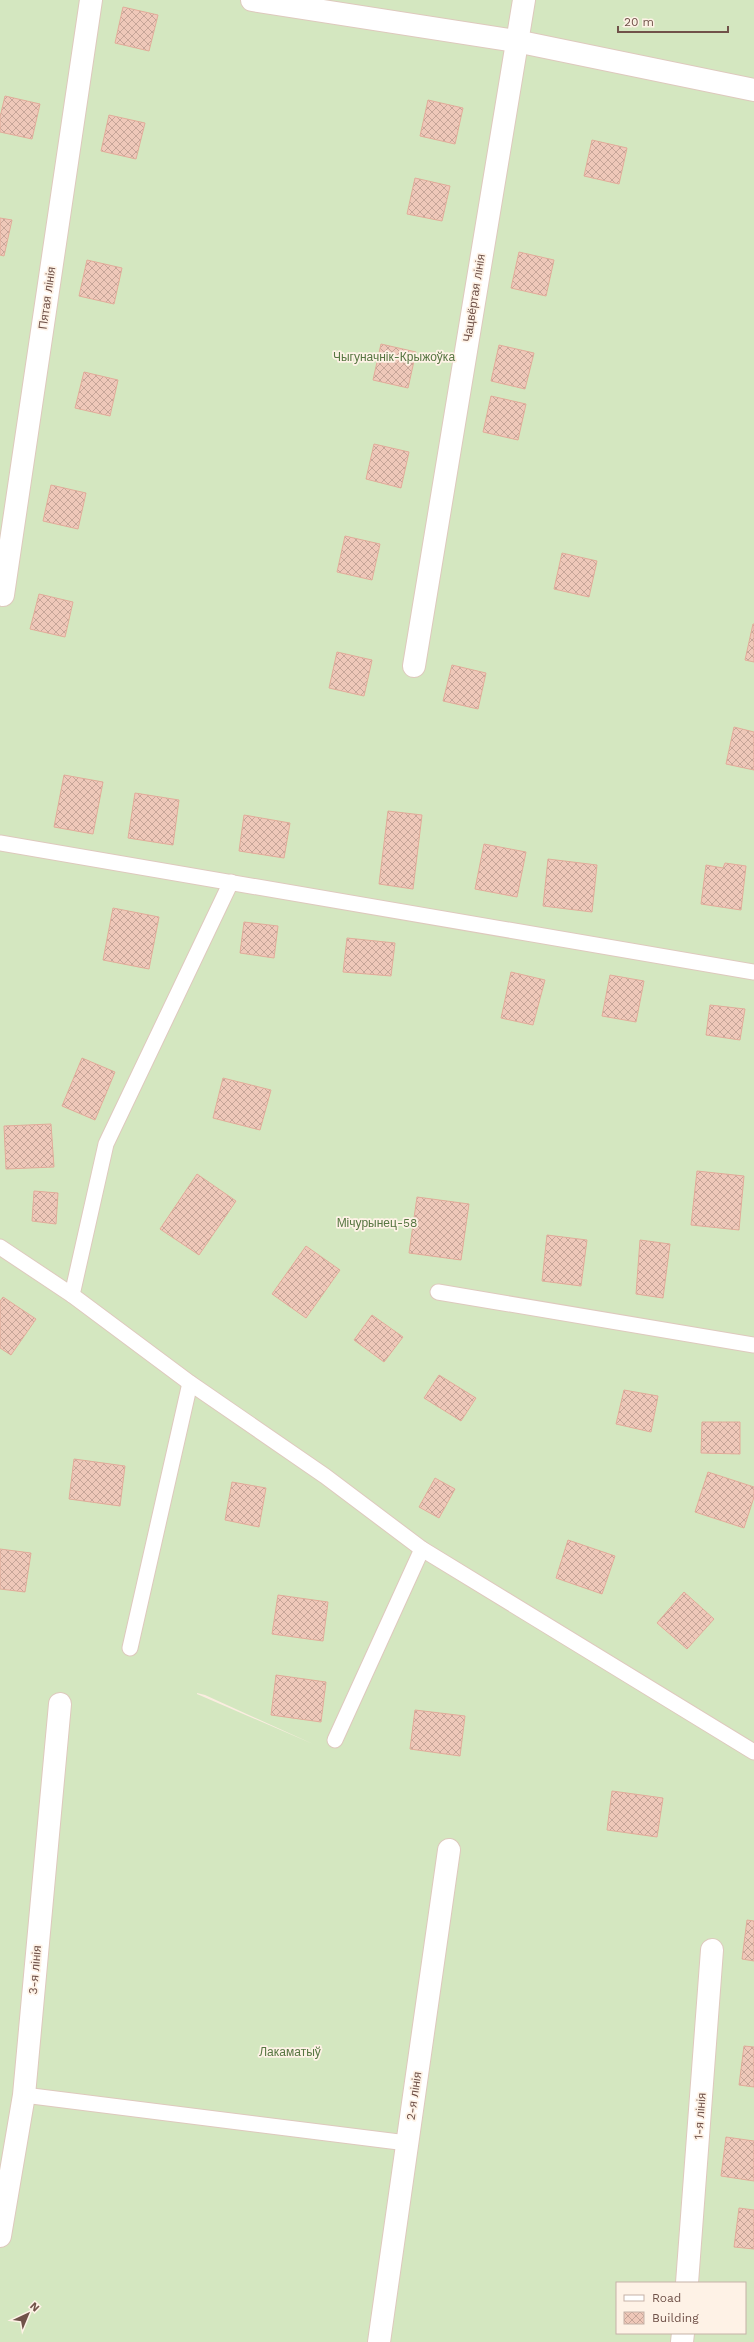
<svg xmlns="http://www.w3.org/2000/svg" width="754" height="2342" font-family="'Work Sans',sans-serif">
	<defs>
		<pattern id="building-cross-hatch" width="8" height="8" patternUnits="userSpaceOnUse"><rect width="8" height="8" fill="#efc8b9"/><path d="M0 0l8 8M0 8l8-8" fill="none" stroke="#c6a598"/></pattern>
	</defs>
	<rect width="100%" height="100%" fill="#fbede0"/>
	<path fill="#d4e7c0" fill-rule="evenodd" d="M 0,0 L 754,0 L 754,2342 L 0,2342 ZM 197,1693 L 205,1695 L 313,1744 L 197,1694 ZM 617,2283 L 745,2283 L 745,2333 L 617,2333 Z"/>
	<g fill="url(#building-cross-hatch)" stroke="#e1ac9a">
		<path d="M 123,7 L 158,15 L 149,51 L 115,43 Z"/>
		<path d="M 5,96 L 40,104 L 32,139 L 0,132 L 0,117 Z"/>
		<path d="M 428,100 L 463,108 L 455,144 L 420,136 Z"/>
		<path d="M 109,115 L 145,123 L 136,159 L 101,151 Z"/>
		<path d="M 592,140 L 627,148 L 619,184 L 584,176 Z"/>
		<path d="M 415,178 L 450,186 L 442,221 L 407,214 Z"/>
		<path d="M 0,218 L 12,220 L 4,256 L 0,255 Z"/>
		<path d="M 519,252 L 554,260 L 546,296 L 511,288 Z"/>
		<path d="M 87,260 L 122,268 L 114,304 L 79,296 Z"/>
		<path d="M 381,344 L 416,352 L 408,388 L 373,380 Z"/>
		<path d="M 499,345 L 534,353 L 525,389 L 491,381 Z"/>
		<path d="M 84,372 L 118,380 L 110,416 L 75,408 Z"/>
		<path d="M 491,396 L 526,404 L 518,440 L 483,432 Z"/>
		<path d="M 374,444 L 409,452 L 401,488 L 366,479 Z"/>
		<path d="M 51,485 L 86,493 L 78,529 L 43,521 Z"/>
		<path d="M 345,536 L 380,544 L 372,580 L 337,572 Z"/>
		<path d="M 562,553 L 597,561 L 589,597 L 554,589 Z"/>
		<path d="M 39,594 L 73,602 L 65,637 L 30,629 Z"/>
		<path d="M 753,624 L 754,624 L 754,662 L 745,660 Z"/>
		<path d="M 337,652 L 372,660 L 364,696 L 329,688 Z"/>
		<path d="M 452,665 L 486,673 L 478,709 L 443,701 Z"/>
		<path d="M 734,727 L 754,732 L 754,770 L 726,764 Z"/>
		<path d="M 64,775 L 103,782 L 93,834 L 54,827 Z"/>
		<path d="M 135,793 L 179,800 L 173,845 L 128,838 Z"/>
		<path d="M 388,811 L 422,815 L 413,889 L 379,884 Z"/>
		<path d="M 244,815 L 290,823 L 284,858 L 239,851 Z"/>
		<path d="M 484,844 L 526,852 L 517,897 L 475,889 Z"/>
		<path d="M 548,859 L 597,865 L 592,912 L 543,906 Z"/>
		<path d="M 725,863 L 746,866 L 741,910 L 701,904 L 706,865 L 723,868 Z"/>
		<path d="M 113,908 L 159,917 L 149,969 L 103,960 Z"/>
		<path d="M 244,922 L 278,926 L 274,958 L 240,953 Z"/>
		<path d="M 347,938 L 395,943 L 391,976 L 343,972 Z"/>
		<path d="M 511,972 L 545,980 L 533,1025 L 501,1018 Z"/>
		<path d="M 610,975 L 644,981 L 636,1022 L 602,1016 Z"/>
		<path d="M 710,1005 L 745,1009 L 740,1040 L 706,1035 Z"/>
		<path d="M 82,1058 L 115,1072 L 95,1120 L 62,1106 Z"/>
		<path d="M 223,1078 L 271,1090 L 260,1130 L 213,1118 Z"/>
		<path d="M 51,1124 L 54,1167 L 6,1169 L 4,1126 Z"/>
		<path d="M 697,1171 L 744,1176 L 739,1230 L 691,1225 Z"/>
		<path d="M 197,1174 L 236,1201 L 199,1255 L 160,1229 Z"/>
		<path d="M 34,1191 L 58,1193 L 56,1224 L 32,1221 Z"/>
		<path d="M 417,1197 L 469,1204 L 461,1260 L 409,1253 Z"/>
		<path d="M 547,1235 L 587,1240 L 581,1286 L 542,1281 Z"/>
		<path d="M 640,1240 L 670,1244 L 663,1298 L 636,1294 Z"/>
		<path d="M 306,1246 L 340,1270 L 306,1318 L 272,1294 Z"/>
		<path d="M 3,1297 L 36,1319 L 11,1355 L 0,1348 L 0,1301 Z"/>
		<path d="M 372,1315 L 403,1337 L 384,1362 L 354,1340 Z"/>
		<path d="M 439,1375 L 476,1398 L 461,1421 L 424,1398 Z"/>
		<path d="M 624,1390 L 658,1396 L 651,1432 L 616,1424 Z"/>
		<path d="M 702,1422 L 740,1422 L 740,1454 L 701,1453 Z"/>
		<path d="M 74,1459 L 125,1466 L 120,1506 L 69,1499 Z"/>
		<path d="M 708,1472 L 754,1487 L 754,1497 L 744,1528 L 695,1512 Z"/>
		<path d="M 435,1478 L 455,1489 L 439,1518 L 419,1507 Z"/>
		<path d="M 232,1482 L 266,1488 L 259,1527 L 225,1520 Z"/>
		<path d="M 568,1540 L 615,1556 L 602,1594 L 556,1578 Z"/>
		<path d="M 0,1549 L 31,1553 L 25,1592 L 0,1589 Z"/>
		<path d="M 684,1592 L 714,1619 L 687,1649 L 657,1623 Z"/>
		<path d="M 278,1595 L 328,1602 L 323,1641 L 272,1634 Z"/>
		<path d="M 276,1675 L 326,1682 L 321,1722 L 271,1715 Z"/>
		<path d="M 415,1710 L 465,1716 L 460,1756 L 410,1749 Z"/>
		<path d="M 612,1791 L 663,1798 L 657,1837 L 607,1830 Z"/>
		<path d="M 747,1920 L 754,1921 L 754,1961 L 742,1959 Z"/>
		<path d="M 744,2046 L 754,2047 L 754,2087 L 739,2085 Z"/>
		<path d="M 726,2137 L 754,2141 L 754,2181 L 721,2176 Z"/>
		<path d="M 739,2208 L 754,2210 L 754,2249 L 734,2247 Z"/>
	</g>
	<g fill="none" stroke-linecap="round" stroke-linejoin="round">
		<g stroke="#dec9bd" stroke-width="17">
			<g id="lane">
				<path d="M 0,843 L 754,972"/>
				<path d="M 231,882 L 106,1144 L 72,1295 L 190,1383 L 325,1476 L 422,1549 L 754,1752"/>
				<path d="M 0,1247 L 72,1295"/>
				<path d="M 438,1292 L 754,1345"/>
				<path d="M 130,1648 L 190,1383"/>
				<path d="M 335,1740 L 422,1549"/>
				<path d="M 24,2095 L 407,2143"/>
			</g>
		</g>
		<g stroke="#dec9bd" stroke-width="24">
			<g id="street">
				<path d="M 252,0 L 516,41 L 754,90"/>
				<path d="M 3,595 L 91,0"/>
				<path d="M 414,666 L 524,0"/>
				<path d="M 0,2236 L 24,2095 L 60,1704"/>
				<path d="M 687,2283 L 712,1950"/>
				<path d="M 379,2342 L 449,1850"/>
				<path d="M 682,2342 L 683,2333"/>
			</g>
		</g>
		<use href="#lane" stroke="#fff" stroke-width="15"/>
		<use href="#street" stroke="#fff" stroke-width="22"/>
	</g>
	<g text-anchor="middle" dominant-baseline="central" stroke-width="3.5" stroke-linejoin="round" paint-order="stroke">
		<g font-size="12" fill="#705249" stroke="#fef2e6">
			<text transform="translate(47 298) rotate(-82)">Пятая лінія</text>
			<text transform="translate(474 298) rotate(-81)">Чацвёртая лінія</text>
			<text transform="translate(35 1970) rotate(-85)">3-я лінія</text>
			<text transform="translate(414 2096) rotate(-82)">2-я лінія</text>
			<text transform="translate(700 2116) rotate(-86)">1-я лінія</text>
		</g>
		<g font-size="12" fill="#577642" stroke="#fef2e6">
			<text x="394" y="357">Чыгуначнік-Крыжоўка</text>
			<text x="377" y="1223">Мічурынец-58</text>
			<text x="290" y="2052">Лакаматыў</text>
		</g>
	</g>
	<rect x="616" y="2282" width="130" height="52" fill="#fef2e6" stroke="#c5b2a7"/>
	<rect x="624" y="2295" width="20" height="6" fill="#ffffff" stroke="#c5b2a7"/>
	<text x="652" y="2302" font-size="12" fill="#705249">Road</text>
	<rect x="624" y="2312" width="20" height="12" fill="url(#building-cross-hatch)" stroke="#c5b2a7"/>
	<text x="652" y="2322" font-size="12" fill="#705249">Building</text>
	<g transform="translate(28 2314) rotate(44)" stroke="#fef2e6" stroke-width="3" paint-order="stroke">
	<path d="M0-3L7 15L0 10L-7 15Z" fill="#705249"/>
	<text y="-6" font-size="11" font-weight="bold" text-anchor="middle" fill="#705249">N</text>
	</g>
	<path d="M618 26v6h110v-6" fill="none" stroke="#705249" stroke-width="2"/>
	<text x="624" y="26" font-size="12" fill="#705249" stroke="#fef2e6" stroke-width="3" paint-order="stroke">20 m</text>
</svg>
